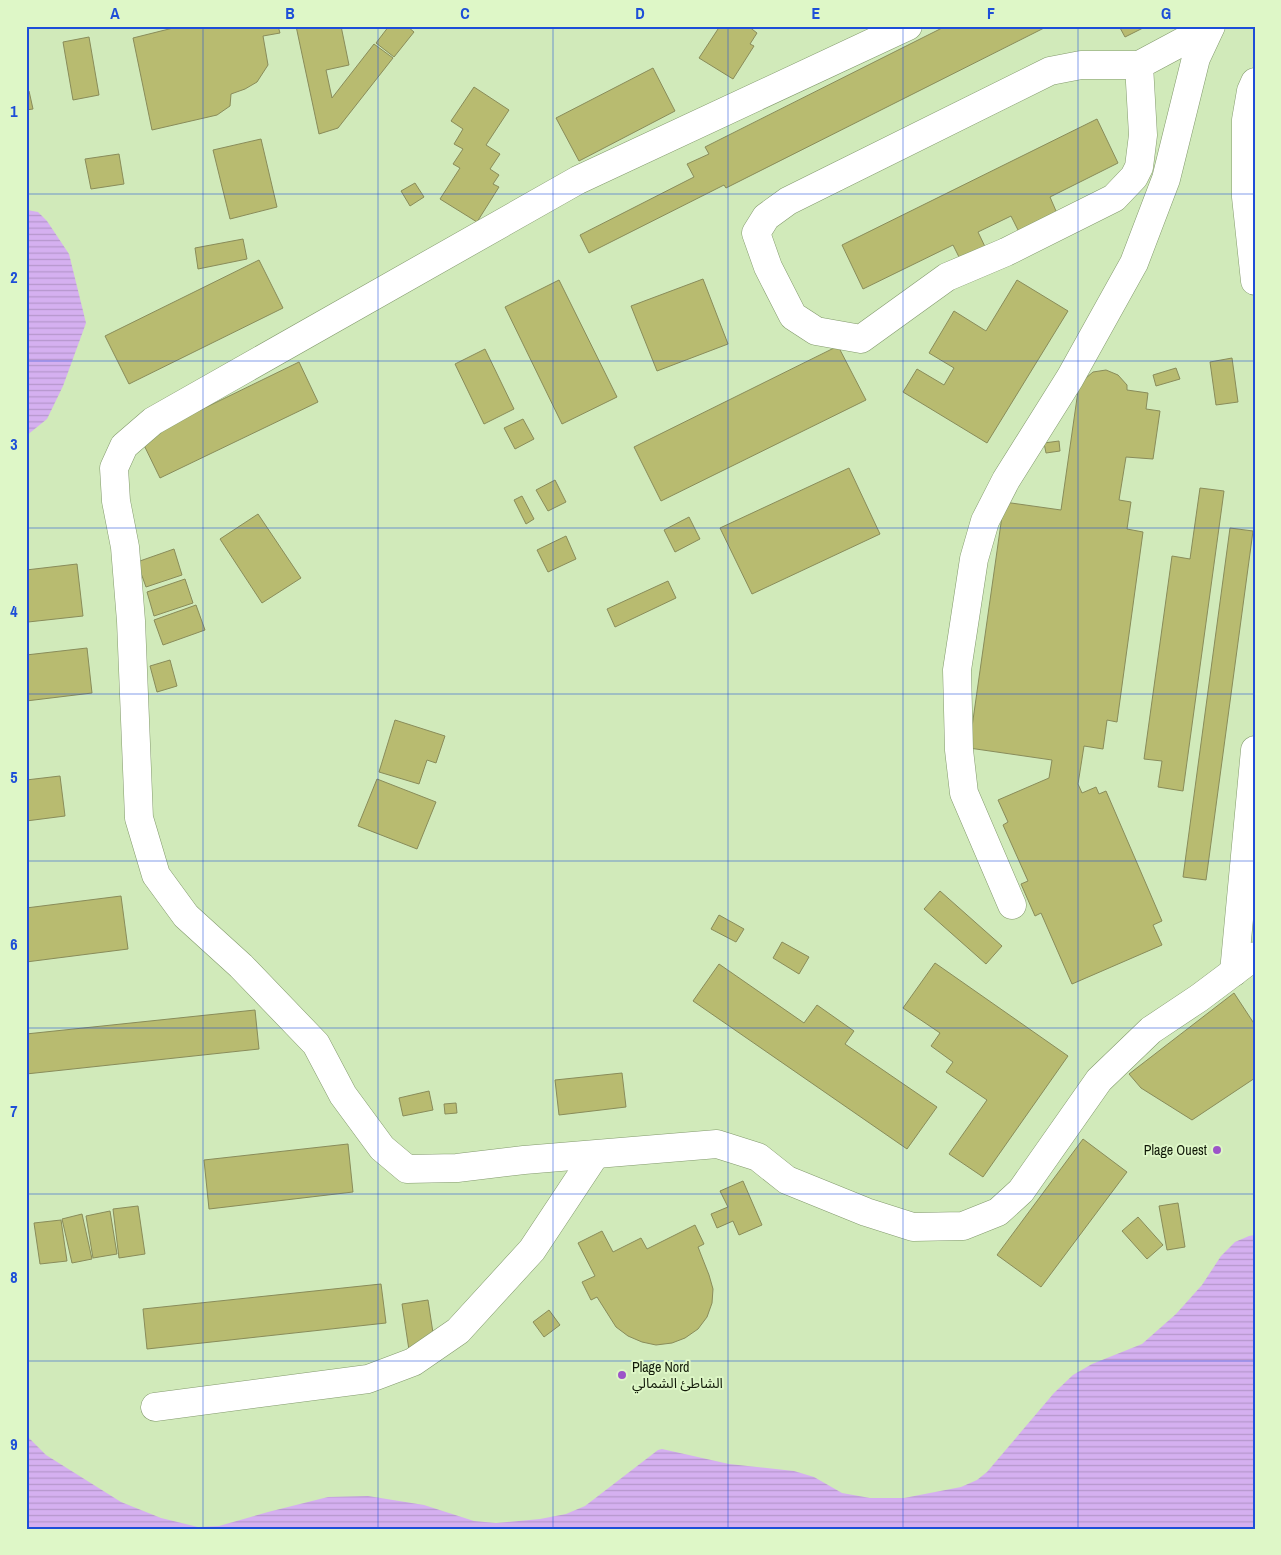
<svg xmlns="http://www.w3.org/2000/svg" width="1281" height="1555" font-family="'Archivo Narrow','Noto Sans Arabic',sans-serif">
	<defs>
		<pattern id="water-rules" width="6" height="5" patternUnits="userSpaceOnUse" patternTransform="scale(1.25)"><rect width="6" height="5" fill="#d5b0f0"/><path d="M0 2.5h6" fill="none" stroke="#b697cc"/></pattern>
	</defs>
	<rect width="100%" height="100%" fill="#d1eaba"/>
	<g fill="url(#water-rules)">
		<path d="M 27,210 L 38,212 L 47,221 L 69,254 L 86,323 L 63,386 L 47,419 L 26,436 Z"/>
		<path d="M 1255,1235 L 1255,1529 L 26,1529 L 26,1435 L 46,1455 L 121,1502 L 161,1518 L 198,1527 L 219,1526 L 268,1512 L 328,1497 L 368,1496 L 424,1505 L 474,1521 L 496,1523 L 540,1519 L 566,1514 L 585,1506 L 658,1450 L 662,1449 L 729,1464 L 794,1471 L 814,1477 L 842,1493 L 870,1498 L 904,1498 L 961,1487 L 977,1480 L 987,1472 L 1054,1393 L 1073,1375 L 1092,1364 L 1142,1344 L 1176,1314 L 1202,1285 L 1221,1256 L 1235,1242 L 1249,1236 Z"/>
	</g>
	<g fill="#b8bb70" stroke="#898c5a">
		<path d="M 181,26 L 278,26 L 280,33 L 263,36 L 268,65 L 257,82 L 245,89 L 231,94 L 230,106 L 217,115 L 152,130 L 133,38 Z"/>
		<path d="M 296,26 L 341,26 L 349,65 L 326,70 L 332,98 L 374,44 L 393,58 L 338,128 L 319,134 Z"/>
		<path d="M 389,26 L 407,26 L 414,32 L 394,57 L 376,43 Z"/>
		<path d="M 714,26 L 748,26 L 757,33 L 750,44 L 754,46 L 733,79 L 699,58 L 718,29 Z"/>
		<path d="M 946,26 L 1048,26 L 726,188 L 724,185 L 589,253 L 580,235 L 694,177 L 687,164 L 709,154 L 705,147 Z"/>
		<path d="M 1119,26 L 1147,26 L 1125,37 Z"/>
		<path d="M 89,37 L 99,95 L 73,100 L 63,42 Z"/>
		<path d="M 653,68 L 675,111 L 579,161 L 556,118 Z"/>
		<path d="M 474,87 L 509,110 L 486,145 L 500,154 L 490,169 L 499,175 L 493,184 L 499,187 L 477,222 L 440,199 L 460,168 L 453,164 L 463,149 L 454,144 L 463,129 L 451,121 Z"/>
		<path d="M 26,91 L 29,91 L 33,109 L 26,110 Z"/>
		<path d="M 1097,119 L 1118,163 L 1050,197 L 1059,218 L 1021,236 L 1011,216 L 978,232 L 988,253 L 963,265 L 953,245 L 863,289 L 842,245 Z"/>
		<path d="M 261,139 L 277,207 L 230,219 L 213,150 Z"/>
		<path d="M 119,154 L 124,184 L 91,189 L 85,159 Z"/>
		<path d="M 415,183 L 424,197 L 410,206 L 401,191 Z"/>
		<path d="M 243,239 L 247,259 L 198,269 L 195,248 Z"/>
		<path d="M 259,260 L 283,308 L 129,384 L 105,336 Z"/>
		<path d="M 703,279 L 728,344 L 657,371 L 631,306 Z"/>
		<path d="M 559,280 L 617,397 L 562,424 L 505,307 Z"/>
		<path d="M 1017,280 L 1068,311 L 987,443 L 903,392 L 917,369 L 944,385 L 954,368 L 929,353 L 954,311 L 986,331 Z"/>
		<path d="M 838,346 L 866,400 L 661,501 L 634,447 Z"/>
		<path d="M 485,349 L 514,409 L 484,424 L 455,364 Z"/>
		<path d="M 1232,358 L 1238,402 L 1216,405 L 1210,362 Z"/>
		<path d="M 299,362 L 318,402 L 160,478 L 141,439 Z"/>
		<path d="M 1176,368 L 1180,379 L 1156,386 L 1153,375 Z"/>
		<path d="M 1106,370 L 1118,375 L 1127,385 L 1127,390 L 1148,393 L 1146,409 L 1160,411 L 1153,459 L 1126,457 L 1119,500 L 1131,502 L 1127,529 L 1143,532 L 1117,722 L 1107,720 L 1103,749 L 1084,746 L 1078,784 L 1082,793 L 1096,787 L 1099,794 L 1106,791 L 1162,921 L 1153,925 L 1162,945 L 1072,984 L 1041,913 L 1035,916 L 1021,884 L 1028,881 L 1003,825 L 1008,822 L 998,800 L 1049,778 L 1052,760 L 969,748 L 1004,502 L 1061,510 L 1079,384 L 1093,372 Z"/>
		<path d="M 523,419 L 534,439 L 515,449 L 504,428 Z"/>
		<path d="M 1059,441 L 1060,451 L 1046,453 L 1044,443 Z"/>
		<path d="M 849,468 L 880,534 L 752,594 L 720,528 Z"/>
		<path d="M 555,480 L 566,502 L 548,511 L 536,490 Z"/>
		<path d="M 1200,488 L 1224,491 L 1183,791 L 1158,787 L 1162,761 L 1144,759 L 1172,556 L 1190,559 Z"/>
		<path d="M 522,496 L 534,519 L 526,524 L 514,500 Z"/>
		<path d="M 258,514 L 301,578 L 262,603 L 220,539 Z"/>
		<path d="M 689,517 L 700,539 L 675,552 L 664,530 Z"/>
		<path d="M 1230,528 L 1253,531 L 1206,880 L 1183,877 Z"/>
		<path d="M 566,536 L 576,559 L 548,572 L 537,550 Z"/>
		<path d="M 174,549 L 182,575 L 146,587 L 137,562 Z"/>
		<path d="M 77,564 L 83,616 L 28,622 L 26,610 L 26,570 Z"/>
		<path d="M 185,579 L 193,603 L 154,616 L 147,592 Z"/>
		<path d="M 668,581 L 676,598 L 615,627 L 607,609 Z"/>
		<path d="M 196,605 L 205,630 L 163,645 L 154,620 Z"/>
		<path d="M 87,648 L 92,693 L 26,701 L 26,655 Z"/>
		<path d="M 170,660 L 177,686 L 157,692 L 150,666 Z"/>
		<path d="M 395,720 L 445,736 L 436,763 L 427,760 L 419,784 L 379,772 Z"/>
		<path d="M 60,776 L 65,816 L 26,821 L 26,780 Z"/>
		<path d="M 377,779 L 436,802 L 417,849 L 358,826 Z"/>
		<path d="M 940,891 L 1002,946 L 986,964 L 924,909 Z"/>
		<path d="M 121,896 L 128,949 L 26,962 L 26,908 Z"/>
		<path d="M 719,915 L 744,929 L 736,942 L 711,929 Z"/>
		<path d="M 782,942 L 809,957 L 799,974 L 773,958 Z"/>
		<path d="M 935,963 L 1068,1056 L 983,1177 L 949,1154 L 987,1100 L 946,1072 L 953,1062 L 931,1046 L 940,1033 L 903,1008 Z"/>
		<path d="M 719,964 L 804,1023 L 817,1005 L 854,1031 L 845,1044 L 937,1107 L 907,1149 L 693,1001 Z"/>
		<path d="M 1234,993 L 1255,1025 L 1255,1078 L 1192,1120 L 1141,1088 L 1129,1074 Z"/>
		<path d="M 255,1010 L 259,1049 L 26,1074 L 26,1034 Z"/>
		<path d="M 622,1073 L 626,1107 L 559,1115 L 555,1080 Z"/>
		<path d="M 429,1091 L 433,1110 L 403,1116 L 399,1098 Z"/>
		<path d="M 456,1103 L 457,1113 L 445,1114 L 444,1104 Z"/>
		<path d="M 1083,1139 L 1127,1172 L 1041,1287 L 997,1255 Z"/>
		<path d="M 348,1144 L 353,1192 L 209,1209 L 204,1160 Z"/>
		<path d="M 743,1181 L 762,1225 L 739,1235 L 733,1221 L 717,1228 L 711,1214 L 728,1207 L 720,1191 Z"/>
		<path d="M 1178,1203 L 1185,1247 L 1167,1250 L 1159,1206 Z"/>
		<path d="M 138,1206 L 145,1254 L 119,1258 L 113,1209 Z"/>
		<path d="M 110,1211 L 117,1254 L 93,1258 L 86,1216 Z"/>
		<path d="M 82,1214 L 92,1259 L 72,1263 L 62,1219 Z"/>
		<path d="M 1138,1217 L 1163,1245 L 1147,1259 L 1122,1231 Z"/>
		<path d="M 61,1220 L 67,1261 L 40,1264 L 34,1223 Z"/>
		<path d="M 695,1225 L 704,1244 L 698,1247 L 709,1275 L 713,1289 L 712,1303 L 707,1317 L 698,1329 L 685,1338 L 672,1343 L 656,1345 L 642,1342 L 628,1336 L 616,1327 L 597,1297 L 591,1300 L 582,1282 L 595,1276 L 578,1243 L 602,1231 L 613,1252 L 641,1238 L 647,1249 Z"/>
		<path d="M 381,1284 L 386,1323 L 147,1349 L 143,1309 Z"/>
		<path d="M 428,1300 L 435,1346 L 409,1350 L 402,1304 Z"/>
		<path d="M 549,1310 L 560,1325 L 544,1337 L 533,1322 Z"/>
	</g>
	<g fill="none" stroke-linecap="round" stroke-linejoin="round">
		<g stroke="#839a6d" stroke-width="29">
			<g id="minor">
				<path d="M 908,26 L 578,180 L 153,421 L 124,446 L 114,468 L 116,501 L 125,547 L 131,621 L 139,818 L 156,875 L 186,916 L 241,966 L 316,1044 L 343,1095 L 382,1148 L 407,1169 L 457,1168 L 524,1160 L 717,1144 L 758,1157 L 787,1180 L 866,1212 L 913,1227 L 963,1226 L 998,1212 L 1021,1191 L 1099,1080 L 1151,1030 L 1199,998 L 1255,956"/>
				<path d="M 1139,65 L 1143,135 L 1139,167 L 1134,177 L 1114,198 L 1006,252 L 947,277 L 861,339 L 816,331 L 793,316 L 768,267 L 756,233 L 766,217 L 788,201 L 1050,71 L 1081,65 L 1139,65 L 1210,27"/>
				<path d="M 1255,82 L 1251,91 L 1246,120 L 1246,197 L 1255,281"/>
				<path d="M 1012,905 L 964,793 L 959,750 L 957,670 L 974,559 L 985,521 L 1006,480 L 1070,378 L 1134,263 L 1166,179 L 1196,58 L 1211,26"/>
				<path d="M 1234,972 L 1255,750"/>
				<path d="M 155,1407 L 368,1379 L 413,1362 L 458,1331 L 532,1250 L 595,1155"/>
			</g>
		</g>
		<use href="#minor" stroke="#fff" stroke-width="28"/>
	</g>
	<path fill="none" stroke="#1d4ed8" stroke-width="1" stroke-opacity="0.55" d="M 203,26 L 203,1529M 378,26 L 378,1529M 553,26 L 553,1529M 728,26 L 728,1529M 903,26 L 903,1529M 1078,26 L 1078,1529M 26,194 L 1255,194M 26,361 L 1255,361M 26,528 L 1255,528M 26,694 L 1255,694M 26,861 L 1255,861M 26,1028 L 1255,1028M 26,1194 L 1255,1194M 26,1361 L 1255,1361"/>
	<g fill="#9c54c8" stroke="#def7c7" stroke-width="2">
		<circle cx="1217" cy="1150" r="5"/>
		<circle cx="622" cy="1375" r="5"/>
	</g>
	<g text-anchor="middle" dominant-baseline="central" stroke-width="4" stroke-linejoin="round" paint-order="stroke">
		<g font-size="14" fill="#111908" stroke="#def7c7" text-anchor="end">
			<text x="1207" y="1150">Plage Ouest</text>
			<text x="632" y="1367" text-anchor="start">Plage Nord<tspan x="632" dy="16">الشاطئ الشمالي</tspan></text>
		</g>
	</g>
	<rect width="1281" height="1555" fill="none" stroke="#def7c7" stroke-width="55"/>
	<rect x="28" y="28" width="1226" height="1500" fill="none" stroke="#1d4ed8" stroke-width="2"/>
	<g font-size="16" text-anchor="middle" font-weight="bold" fill="#1d4ed8">
		<text x="115" y="19">A</text>
		<text x="290" y="19">B</text>
		<text x="465" y="19">C</text>
		<text x="640" y="19">D</text>
		<text x="816" y="19">E</text>
		<text x="991" y="19">F</text>
		<text x="1166" y="19">G</text>
		<text x="14" y="117">1</text>
		<text x="14" y="283">2</text>
		<text x="14" y="450">3</text>
		<text x="14" y="617">4</text>
		<text x="14" y="783">5</text>
		<text x="14" y="950">6</text>
		<text x="14" y="1117">7</text>
		<text x="14" y="1283">8</text>
		<text x="14" y="1450">9</text>
	</g>
</svg>
